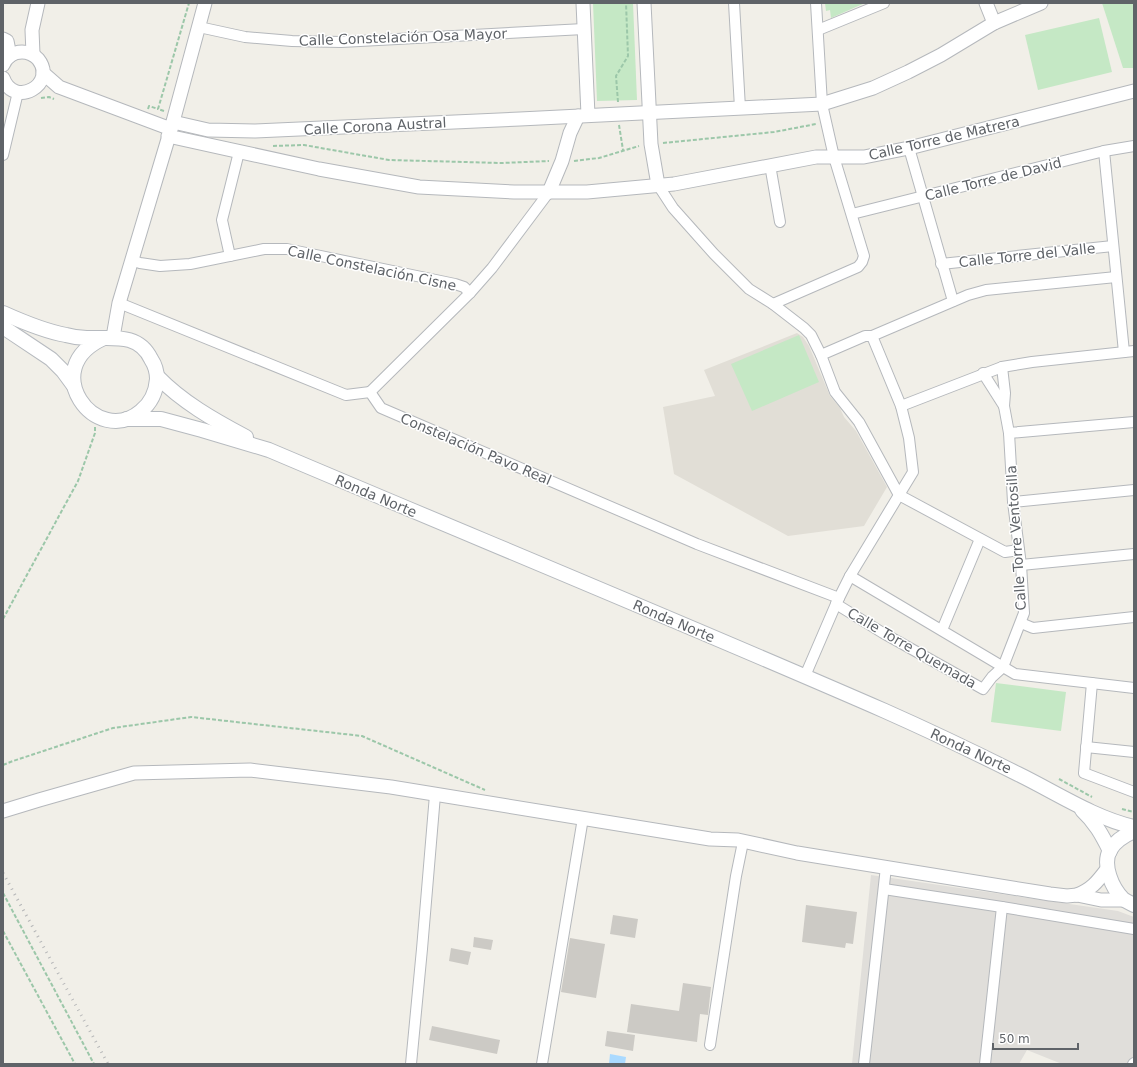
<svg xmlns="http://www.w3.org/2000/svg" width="1137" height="1067" font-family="'DejaVu Sans',sans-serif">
	<rect width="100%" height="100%" fill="#f1efe8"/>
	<path fill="#e0deda" d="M 871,875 L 1118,911 L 1134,917 L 1134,1064 L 1062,1064 L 1027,1050 L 1019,1064 L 852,1064 Z"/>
	<path fill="#e1ded6" d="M 797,333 L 803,337 L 809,346 L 830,396 L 840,408 L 844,417 L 856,431 L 887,487 L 864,526 L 788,536 L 674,474 L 663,407 L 715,396 L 704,370 Z"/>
	<g fill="#c5e8c5">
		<path d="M 593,3 L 633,3 L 637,100 L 597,101 Z"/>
		<path d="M 825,3 L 865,3 L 831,18 L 830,10 L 826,11 Z"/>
		<path d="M 1102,3 L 1134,3 L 1134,68 L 1123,68 Z"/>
		<path d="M 1099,18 L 1112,72 L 1038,90 L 1025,35 Z"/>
		<path d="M 799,335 L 819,382 L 752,411 L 731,364 Z"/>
		<path d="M 996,683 L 1066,692 L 1061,731 L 991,722 Z"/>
	</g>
	<path fill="#aadaff" d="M 610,1054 L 626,1057 L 625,1064 L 609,1064 Z"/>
	<g fill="#cccac5">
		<path d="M 806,905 L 857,912 L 853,944 L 846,943 L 845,948 L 802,942 Z"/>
		<path d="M 613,915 L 638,919 L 635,938 L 610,934 Z"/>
		<path d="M 474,937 L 493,940 L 491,950 L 473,947 Z"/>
		<path d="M 570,938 L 605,944 L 596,998 L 561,992 Z"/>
		<path d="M 451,948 L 471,952 L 468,965 L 449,961 Z"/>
		<path d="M 683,983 L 711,987 L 708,1015 L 700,1014 L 697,1042 L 627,1032 L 631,1004 L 679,1011 Z"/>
		<path d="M 432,1026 L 500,1040 L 497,1054 L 429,1040 Z"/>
		<path d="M 607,1031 L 635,1035 L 633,1051 L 605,1046 Z"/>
	</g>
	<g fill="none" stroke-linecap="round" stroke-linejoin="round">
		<g stroke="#b5b8bc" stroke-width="12">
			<g id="minor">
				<path d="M 734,3 L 740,108"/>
				<path d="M 199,27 L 245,37 L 292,41 L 341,42 L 584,29"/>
				<path d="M 818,30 L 884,3"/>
				<path d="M 909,148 L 953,301"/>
				<path d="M 1104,151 L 1124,352"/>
				<path d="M 3,155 L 18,92"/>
				<path d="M 770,165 L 780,222"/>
				<path d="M 658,185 L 673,208 L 714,254 L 749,289 L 773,304 L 804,328 L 811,335 L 821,355 L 835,392 L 859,422 L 899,495"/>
				<path d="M 852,214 L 1104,151 L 1134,146"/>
				<path d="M 230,256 L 222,220 L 239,152"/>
				<path d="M 131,260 L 140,263 L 160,266 L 190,264 L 264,249 L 287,249 L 455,284 L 464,287 L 470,293"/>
				<path d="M 941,264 L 1113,246"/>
				<path d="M 119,303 L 346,395 L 370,392 L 381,408 L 697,544 L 839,598"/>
				<path d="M 773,304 L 858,267 L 862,262 L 864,256 L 834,157 L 822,104 L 816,3"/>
				<path d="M 872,336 L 901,406 L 909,438 L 913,472 L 899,495"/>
				<path d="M 821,355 L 865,336 L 872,336 L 968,295 L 986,290 L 1116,277"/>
				<path d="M 983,373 L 1004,406"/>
				<path d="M 370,392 L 470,293 L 492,268 L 549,192"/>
				<path d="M 901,406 L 1002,367 L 1032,362 L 1134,351"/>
				<path d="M 1009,433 L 1134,422"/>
				<path d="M 1013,502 L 1134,490"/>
				<path d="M 1021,565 L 1134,554"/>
				<path d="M 850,576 L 1015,674 L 1134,688"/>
				<path d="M 836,604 L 883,633 L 983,689 L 992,677 L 1003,667 L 1024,613 L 1021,565 L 1013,502 L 1009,433 L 1004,406 L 1005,393 L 1002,367"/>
				<path d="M 1021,623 L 1033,628 L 1134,617"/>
				<path d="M 942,630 L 980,539"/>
				<path d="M 805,676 L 836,604 L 850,576 L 899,495 L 1005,552 L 1019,550"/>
				<path d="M 1092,683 L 1084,773 L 1134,792"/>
				<path d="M 1086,747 L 1134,752"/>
				<path d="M 884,889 L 1002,907 L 1134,929"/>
				<path d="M 710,1045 L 736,876 L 743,842"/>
				<path d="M 411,1064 L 422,949 L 435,795"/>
				<path d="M 542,1064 L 583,818"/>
				<path d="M 864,1064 L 886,867"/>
				<path d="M 985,1064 L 1002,907"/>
				<path d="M 1133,1064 L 1134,1063"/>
			</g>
		</g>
		<g stroke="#b5b8bc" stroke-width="15">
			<g id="tertiary">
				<path d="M 583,3 L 588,115"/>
				<path d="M 644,3 L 651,144 L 658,185"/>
				<path d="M 986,3 L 994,23"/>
				<path d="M 3,39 L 7,41 L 10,56"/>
				<path d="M 33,54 L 32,30 L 38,3"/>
				<path d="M 3,65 C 6,58 13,52 22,52 C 28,52 34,55 38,59 C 58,84 14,109 3,78"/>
				<path d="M 43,73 L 59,87 L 171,129"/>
				<path d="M 173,122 L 208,130 L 255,131 L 520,119 L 822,104 L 873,88 L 908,72 L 941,55 L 994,23 L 1041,3"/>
				<path d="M 168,136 L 319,169 L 419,187 L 514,192 L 587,192 L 674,184 L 816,157 L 864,157 L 909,148 L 1134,91"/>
				<path d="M 549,192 L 562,161 L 570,133 L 578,116"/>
				<path d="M 113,337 L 119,303 L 171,129 L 205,3"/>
				<path d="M 3,811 L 39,800 L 134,773 L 250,770 L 391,787 L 710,839 L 738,840 L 797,853 L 1050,894 L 1067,896 L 1077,895 L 1101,900 L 1124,900"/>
				<path d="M 1077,895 C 1092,889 1097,882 1107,869"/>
			</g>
		</g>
		<g stroke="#b6babf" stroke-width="16">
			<g id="secondary">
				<path d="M 3,313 C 23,322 44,331 66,335 C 73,337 80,338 87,338 C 111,339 138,332 151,359 C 155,365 157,372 157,379 C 156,392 151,403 141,411 C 96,449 36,368 104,338"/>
				<path d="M 3,327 L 51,359 L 63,371 L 74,386"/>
				<path d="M 157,376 C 182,402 214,420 246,437"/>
				<path d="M 127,419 L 161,419 L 202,430 L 269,450 C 474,537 681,622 885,711 C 930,731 974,752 1018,774 C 1055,792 1094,818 1134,827"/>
				<path d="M 1082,810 C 1095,822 1102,835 1110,851"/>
				<path d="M 1134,831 C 1125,835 1115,841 1110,850 C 1102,865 1112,888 1123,899 C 1126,901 1130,903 1134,905"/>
			</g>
		</g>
		<g stroke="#9cc7a9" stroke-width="2" stroke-dasharray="4 2" stroke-linecap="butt">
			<path d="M 41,98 L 49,97 L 54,99"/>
			<path d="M 618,102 L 616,76 L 628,56 L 626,3"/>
			<path d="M 148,109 L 149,106 L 158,109"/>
			<path d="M 164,111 L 158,109 L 189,3"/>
			<path d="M 619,125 L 623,150"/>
			<path d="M 663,143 L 774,132 L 816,124"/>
			<path d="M 273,146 L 304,145 L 389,160 L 501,163 L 549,161"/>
			<path d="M 574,161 L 599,158 L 639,146"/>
			<path d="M 3,619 L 78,481 L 95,433 L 95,427"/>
			<path d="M 3,765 L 13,761 L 113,728 L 191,717 L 362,736 L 485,790"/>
			<path d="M 1059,779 L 1092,797"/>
			<path d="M 1122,809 L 1134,812"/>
			<path d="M 3,893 L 94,1064"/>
			<path d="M 3,931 L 75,1064"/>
		</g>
		<use href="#minor" stroke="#fff" stroke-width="10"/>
		<use href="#tertiary" stroke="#fff" stroke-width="13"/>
		<use href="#secondary" stroke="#fff" stroke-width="14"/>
		<path stroke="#b6b7b8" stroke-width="3" stroke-dasharray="1 5" stroke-linecap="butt" d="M 3,873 L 108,1064"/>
	</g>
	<g text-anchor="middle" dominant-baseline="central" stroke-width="3" stroke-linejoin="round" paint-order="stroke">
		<g font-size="14" fill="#5f6368" stroke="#fff">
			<text transform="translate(403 37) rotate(-2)">Calle Constelación Osa Mayor</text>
			<text transform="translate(375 126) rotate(-3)">Calle Corona Austral</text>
			<text transform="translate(944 138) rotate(-13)">Calle Torre de Matrera</text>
			<text transform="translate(993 179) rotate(-14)">Calle Torre de David</text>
			<text transform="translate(1027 255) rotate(-6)">Calle Torre del Valle</text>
			<text transform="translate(372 268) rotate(12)">Calle Constelación Cisne</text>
			<text transform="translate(476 449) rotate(23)">Constelación Pavo Real</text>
			<text transform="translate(376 496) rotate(23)">Ronda Norte</text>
			<text transform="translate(1016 538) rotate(-94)">Calle Torre Ventosilla</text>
			<text transform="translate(674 621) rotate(23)">Ronda Norte</text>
			<text transform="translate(912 648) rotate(30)">Calle Torre Quemada</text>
			<text transform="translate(971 751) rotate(25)">Ronda Norte</text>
		</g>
	</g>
	<rect width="1137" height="1067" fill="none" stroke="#5f6368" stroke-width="8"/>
	<path d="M993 1043v6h85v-6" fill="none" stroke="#5f6368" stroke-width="2"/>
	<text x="999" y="1043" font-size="12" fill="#5f6368" stroke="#ffffff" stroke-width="3" paint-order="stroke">50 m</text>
</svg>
